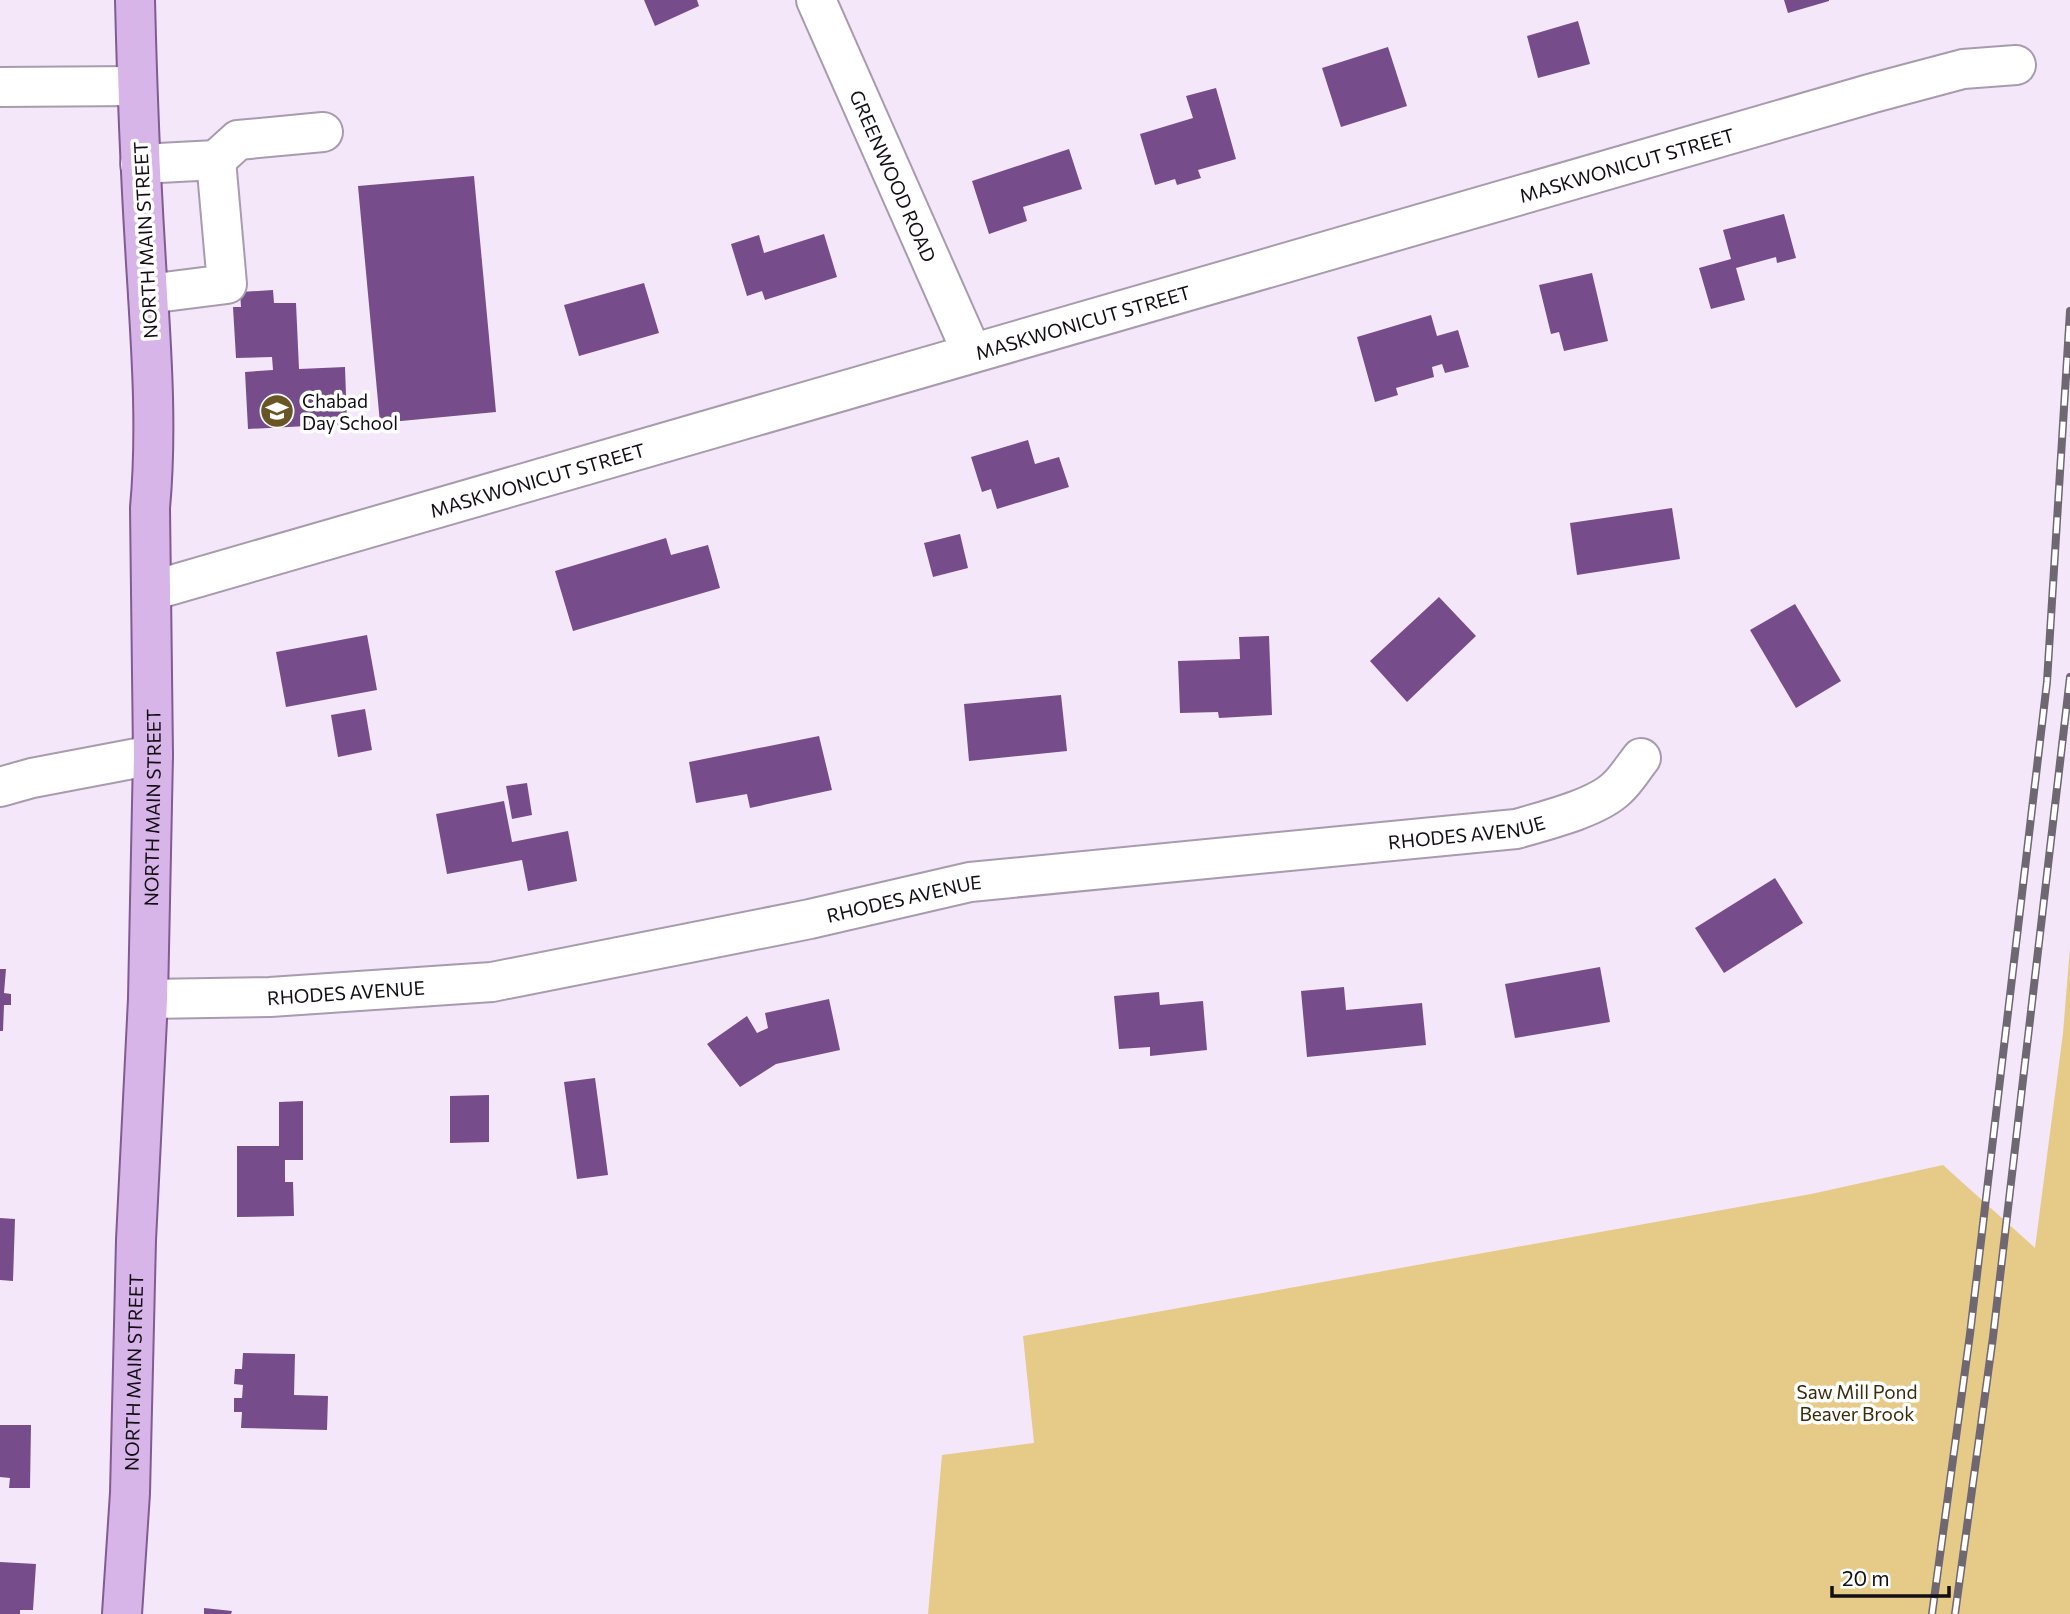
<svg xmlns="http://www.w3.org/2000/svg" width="2070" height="1614" font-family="Commissioner,sans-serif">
	<rect width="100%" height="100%" fill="#f4e7fa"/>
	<path fill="#e6ca88" d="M 2070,948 L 2070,1614 L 928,1614 L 942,1455 L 1034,1443 L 1023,1336 L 1811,1194 L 1943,1165 L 2035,1248 L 2063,1033 Z"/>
	<g fill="#764c8a">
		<path d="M 644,0 L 697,0 L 699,6 L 655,26 Z"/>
		<path d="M 1784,0 L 1829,0 L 1829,1 L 1788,13 Z"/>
		<path d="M 1578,21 L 1590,64 L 1538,78 L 1527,36 Z"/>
		<path d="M 1388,47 L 1407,106 L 1341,127 L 1322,68 Z"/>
		<path d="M 1216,88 L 1236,159 L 1198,170 L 1201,178 L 1177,185 L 1175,179 L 1155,185 L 1140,134 L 1193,118 L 1186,96 Z"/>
		<path d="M 1069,149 L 1082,189 L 1023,207 L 1027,221 L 989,234 L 972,181 Z"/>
		<path d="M 474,176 L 496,412 L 380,423 L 358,186 Z"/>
		<path d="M 1784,214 L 1796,258 L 1777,263 L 1776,257 L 1736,268 L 1745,300 L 1711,309 L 1699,268 L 1731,259 L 1723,230 Z"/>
		<path d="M 824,234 L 837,277 L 765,300 L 762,291 L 747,296 L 731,244 L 759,235 L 764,253 Z"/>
		<path d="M 1592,273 L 1608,341 L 1564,351 L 1559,332 L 1551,334 L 1539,285 Z"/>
		<path d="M 644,283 L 659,333 L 579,356 L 564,305 Z"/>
		<path d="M 273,290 L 274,303 L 296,303 L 299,369 L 345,367 L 347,424 L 248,429 L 245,372 L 273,370 L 272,357 L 236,358 L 233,307 L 241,307 L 240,292 Z"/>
		<path d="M 1431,315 L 1437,336 L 1458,330 L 1469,367 L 1445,373 L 1442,364 L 1432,367 L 1434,377 L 1396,388 L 1398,395 L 1375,402 L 1357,337 Z"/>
		<path d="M 1028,440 L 1035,464 L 1059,457 L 1069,487 L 997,509 L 991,489 L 982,492 L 971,457 Z"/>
		<path d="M 1672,508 L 1680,559 L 1577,575 L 1570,523 Z"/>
		<path d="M 960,534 L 968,568 L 933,577 L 924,543 Z"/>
		<path d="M 666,538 L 671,555 L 708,545 L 720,588 L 573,631 L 555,571 Z"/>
		<path d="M 1439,597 L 1476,636 L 1407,702 L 1370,661 Z"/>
		<path d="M 1795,604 L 1841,681 L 1796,708 L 1750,630 Z"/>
		<path d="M 367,635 L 377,690 L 286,707 L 276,652 Z"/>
		<path d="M 1269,636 L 1272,715 L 1219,718 L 1218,712 L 1180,713 L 1178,661 L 1240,659 L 1239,637 Z"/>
		<path d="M 1061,695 L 1067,751 L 969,761 L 964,704 Z"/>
		<path d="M 365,709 L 372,750 L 338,757 L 331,715 Z"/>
		<path d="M 819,736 L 832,790 L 750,808 L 747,794 L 696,803 L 689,762 Z"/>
		<path d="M 527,783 L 532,815 L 512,819 L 506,786 Z"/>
		<path d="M 504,801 L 512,842 L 568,831 L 577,881 L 528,891 L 522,860 L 447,874 L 436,814 Z"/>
		<path d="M 1775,878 L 1803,923 L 1724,973 L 1695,928 Z"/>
		<path d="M 1600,967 L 1610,1022 L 1515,1038 L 1505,984 Z"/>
		<path d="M 0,969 L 6,969 L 4,993 L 11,994 L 11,1005 L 4,1005 L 3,1031 L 0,1031 Z"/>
		<path d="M 1344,987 L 1346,1010 L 1422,1003 L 1426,1045 L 1307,1057 L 1301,991 Z"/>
		<path d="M 1159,992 L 1160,1005 L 1203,1001 L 1207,1050 L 1150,1056 L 1150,1047 L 1119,1049 L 1114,996 Z"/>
		<path d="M 829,999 L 840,1050 L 776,1064 L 740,1087 L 707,1044 L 747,1016 L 757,1033 L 768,1028 L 765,1013 Z"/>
		<path d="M 595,1078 L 608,1175 L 577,1179 L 564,1082 Z"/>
		<path d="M 489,1095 L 489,1142 L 450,1143 L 450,1096 Z"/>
		<path d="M 303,1101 L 303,1160 L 285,1160 L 285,1182 L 293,1182 L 294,1216 L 237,1217 L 237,1146 L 279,1146 L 279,1102 Z"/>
		<path d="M 0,1218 L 15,1219 L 13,1281 L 0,1280 Z"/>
		<path d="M 243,1353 L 295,1354 L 294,1395 L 328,1396 L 327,1430 L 241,1428 L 242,1412 L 234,1412 L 234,1398 L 242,1398 L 243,1385 L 234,1384 L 235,1369 L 242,1369 Z"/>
		<path d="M 0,1425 L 31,1425 L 30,1488 L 9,1488 L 10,1478 L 0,1477 Z"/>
		<path d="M 0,1562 L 36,1564 L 33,1610 L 20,1610 L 20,1614 L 0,1614 Z"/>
		<path d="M 204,1608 L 232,1611 L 231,1614 L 204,1614 Z"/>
	</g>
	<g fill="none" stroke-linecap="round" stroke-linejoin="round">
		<g stroke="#a79bad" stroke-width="42">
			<g id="minor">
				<path id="s1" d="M 816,0 L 972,353"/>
				<path d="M 0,87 L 137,86"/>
				<path d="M 216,160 L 238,140 L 323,132"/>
				<path d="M 140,164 L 216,160 L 227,284 L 148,294"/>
				<path id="s2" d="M 151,591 L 1873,93 L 1963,69 L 2016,65"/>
				<path d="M 0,787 L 32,778 L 153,755"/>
				<path id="s3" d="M 148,999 L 270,997 L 492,982 L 810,919 L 970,882 L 1516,829 C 1544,821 1597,808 1617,788 C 1626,780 1633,768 1641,758"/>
			</g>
		</g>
		<g stroke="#815b93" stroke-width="42">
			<g id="major">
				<path id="s4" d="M 122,1614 L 130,1493 L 136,1240 L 148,999 L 153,755 L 150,508 C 158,421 150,333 145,246 C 140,164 137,82 135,0"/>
			</g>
		</g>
		<use href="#minor" stroke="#fff" stroke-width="38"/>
		<use href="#major" stroke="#d7b5e8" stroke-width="38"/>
		<g stroke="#6f6772" stroke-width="8">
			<g id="rail">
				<path d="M 1932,1614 L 1970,1334 L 2047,682 L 2070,311"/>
				<path d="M 1955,1614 L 1993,1337 L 2070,677"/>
			</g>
		</g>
		<use href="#rail" stroke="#fff" stroke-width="5" stroke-dasharray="16" stroke-linecap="butt"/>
	</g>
	<defs>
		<g id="school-disc" transform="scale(1.75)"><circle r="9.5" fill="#6a5625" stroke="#fff"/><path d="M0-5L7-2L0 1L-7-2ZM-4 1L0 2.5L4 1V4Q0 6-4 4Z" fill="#fff"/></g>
	</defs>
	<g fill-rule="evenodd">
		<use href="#school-disc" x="277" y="411"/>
	</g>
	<g text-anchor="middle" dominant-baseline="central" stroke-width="7" stroke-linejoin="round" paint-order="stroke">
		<g font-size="19" fill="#120e14" stroke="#fff">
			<text stroke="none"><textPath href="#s2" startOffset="1536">MASKWONICUT STREET</textPath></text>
			<text stroke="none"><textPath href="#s1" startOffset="192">GREENWOOD ROAD</textPath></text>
			<text transform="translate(145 240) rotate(-93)">NORTH MAIN STREET</text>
			<text stroke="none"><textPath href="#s2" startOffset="970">MASKWONICUT STREET</textPath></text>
			<text stroke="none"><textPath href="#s2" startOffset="402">MASKWONICUT STREET</textPath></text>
			<text stroke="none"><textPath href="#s4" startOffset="807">NORTH MAIN STREET</textPath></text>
			<text stroke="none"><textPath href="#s3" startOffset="1332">RHODES AVENUE</textPath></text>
			<text stroke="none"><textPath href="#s3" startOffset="765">RHODES AVENUE</textPath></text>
			<text stroke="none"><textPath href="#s3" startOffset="198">RHODES AVENUE</textPath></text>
			<text stroke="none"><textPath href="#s4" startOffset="242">NORTH MAIN STREET</textPath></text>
		</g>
		<g font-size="19" fill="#120e14" stroke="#fff" text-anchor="start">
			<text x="302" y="400">Chabad<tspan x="302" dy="22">Day School</tspan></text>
		</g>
		<g font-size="19" fill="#3a2c08" stroke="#fff">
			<text x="1857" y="1391">Saw Mill Pond<tspan x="1857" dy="22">Beaver Brook</tspan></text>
		</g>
	</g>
	<path d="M1832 1586v10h117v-10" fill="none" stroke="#120e14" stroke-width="3.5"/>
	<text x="1842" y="1586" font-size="21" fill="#120e14" stroke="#ffffff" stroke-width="5" paint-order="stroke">20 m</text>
</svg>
